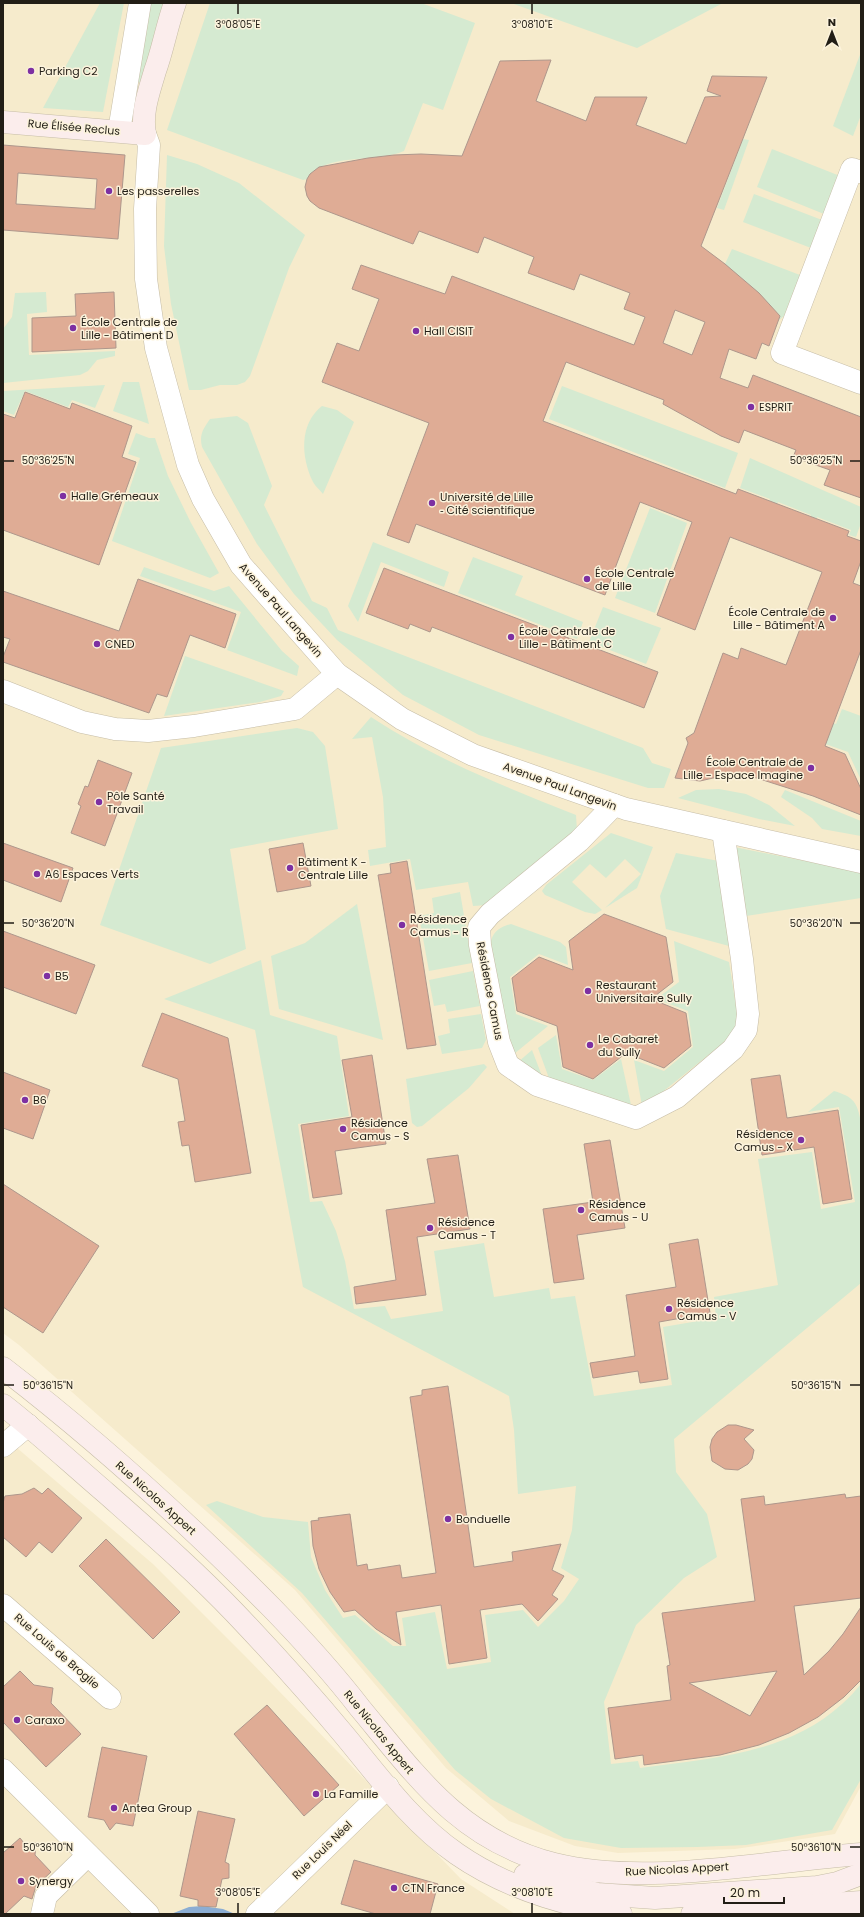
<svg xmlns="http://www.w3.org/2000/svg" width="864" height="1917" font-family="Poppins,sans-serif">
	<rect width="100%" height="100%" fill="#fcf3dc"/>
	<g fill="#f6ebcc">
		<path d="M 3,3 L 861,3 L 861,1786 L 835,1834 L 735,1849 L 618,1853 L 575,1846 L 509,1821 L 446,1768 L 295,1590 L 19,1345 L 3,1333 Z"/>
		<path d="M 3,1436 L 153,1564 L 245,1656 L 461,1879 L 515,1914 L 3,1914 Z"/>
	</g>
	<g fill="#d5ead1">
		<path d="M 100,3 L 124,3 L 103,112 L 43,108 Z"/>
		<path d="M 151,3 L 168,3 L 143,83 L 136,82 Z"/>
		<path d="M 210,3 L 421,3 L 475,23 L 443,110 L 423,103 L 404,151 C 378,163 323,152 307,179 L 303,180 L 167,130 Z"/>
		<path d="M 511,3 L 723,3 L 637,48 Z"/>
		<path d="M 861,52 L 861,115 L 853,136 L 833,126 Z"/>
		<path d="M 743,139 L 749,140 L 724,210 L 717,208 Z"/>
		<path d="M 772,149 L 840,176 L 824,214 L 757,187 Z"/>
		<path d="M 167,155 L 197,164 L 239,183 L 305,235 L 289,268 L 258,354 L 250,376 L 245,382 L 237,385 L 220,385 L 201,390 L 189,390 L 171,304 L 164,246 Z"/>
		<path d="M 754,194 L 822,220 L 811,248 L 743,222 Z"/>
		<path d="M 732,249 L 800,275 L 784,316 L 779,320 L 780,315 L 725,264 Z"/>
		<path d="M 46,292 L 47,312 L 27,314 L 29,355 L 115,351 L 115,356 L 97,360 L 88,371 L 80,375 L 3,383 L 3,329 L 12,317 L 15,293 Z"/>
		<path d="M 123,382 L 139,382 L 149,424 L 113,411 Z"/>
		<path d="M 105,385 L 95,408 L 72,400 L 68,407 L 25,391 L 14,415 L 3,411 L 3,391 Z"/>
		<path d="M 562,386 L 738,453 L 725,488 L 549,419 Z"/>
		<path d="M 322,406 L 337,410 L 354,422 L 323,494 C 320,490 315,486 313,482 C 301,457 299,424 322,406 Z"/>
		<path d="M 237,416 L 248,423 L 272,486 L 264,505 L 312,601 L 327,608 L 338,630 L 643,748 L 652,763 L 671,769 L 664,788 L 648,788 L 479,735 L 403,695 L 337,640 L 294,594 L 257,544 L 202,447 C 199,435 203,429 210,419 Z"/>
		<path d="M 136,433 L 149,438 L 155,438 L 168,476 L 191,523 L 219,573 L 210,578 L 112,541 L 140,458 L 128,454 Z"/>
		<path d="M 750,458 L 861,507 L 861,523 L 856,537 L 849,535 L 851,530 L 817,517 L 815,522 L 809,520 L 811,515 L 778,502 L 775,507 L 768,504 L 770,499 L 740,488 Z"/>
		<path d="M 650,508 L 687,523 L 655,613 L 615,598 Z"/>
		<path d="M 373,542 L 449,572 L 444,587 L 381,562 L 358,622 L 348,606 Z"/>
		<path d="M 473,557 L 523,576 L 515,595 L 583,622 L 577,639 L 458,593 Z"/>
		<path d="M 144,567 L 214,591 L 229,586 L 282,651 L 299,666 L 297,676 L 227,650 L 241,612 L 140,576 Z"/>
		<path d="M 603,607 L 661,628 L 646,664 L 589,642 Z"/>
		<path d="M 185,656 L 284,691 L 281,696 L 260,702 L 164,716 Z"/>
		<path d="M 770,700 L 836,724 L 842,709 L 861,716 L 861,780 L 848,752 L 783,729 Z"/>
		<path d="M 371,717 C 435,759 505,787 576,815 L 577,831 L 488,905 L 473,906 L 468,882 L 416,890 L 410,859 L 370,866 L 368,850 L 386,847 L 383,797 L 372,737 L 352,739 Z"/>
		<path d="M 297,728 L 313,732 L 325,746 L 338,829 L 230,849 L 246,949 L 210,964 L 100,925 L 161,748 Z"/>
		<path d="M 719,789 L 746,794 L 769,805 L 795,826 L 759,819 L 678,798 L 696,790 Z"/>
		<path d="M 785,790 L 861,821 L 861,836 L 822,829 L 812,818 L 781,797 Z"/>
		<path d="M 611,833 L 653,847 L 637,888 L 605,908 L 641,874 L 625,859 L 606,878 L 590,864 L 572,882 L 602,910 L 595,914 L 585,912 L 545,895 L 542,891 L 546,885 Z"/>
		<path d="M 734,847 L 861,872 L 861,898 L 746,916 Z"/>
		<path d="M 676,853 L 719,861 L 729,946 L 666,929 L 660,896 Z"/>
		<path d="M 460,892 L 472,963 L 429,971 L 419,916 L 434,913 L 432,898 Z"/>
		<path d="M 357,904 L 383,1040 L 279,1009 L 271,956 L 305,943 Z"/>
		<path d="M 511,924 L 560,942 L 566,947 L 568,965 L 539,954 L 510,977 L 516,1014 L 548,1026 L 514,1054 C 499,1019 496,978 491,941 C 494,930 501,927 511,924 Z"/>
		<path d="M 674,941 L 729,962 L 738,1019 L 732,1036 L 645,1106 L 642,1106 L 634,1060 L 664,1071 L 693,1047 L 688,1011 L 656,999 L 679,982 Z"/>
		<path d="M 261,960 L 270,1015 L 337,1036 L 349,1116 L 298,1124 L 310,1202 L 322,1201 L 336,1231 L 345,1261 L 354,1309 L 385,1306 L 391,1319 L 443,1311 L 434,1251 L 484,1243 L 494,1297 L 549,1288 L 551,1299 L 575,1296 L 594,1396 L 672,1385 L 663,1327 L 716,1318 L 714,1297 L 778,1285 L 758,1159 L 812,1152 L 821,1209 L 855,1202 L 839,1107 L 808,1112 L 834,1091 C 854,1097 857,1102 861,1122 L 861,1283 L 674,1439 L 676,1472 L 707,1514 L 717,1557 L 684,1578 L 636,1625 L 604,1702 L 611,1764 L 638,1761 L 640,1768 C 709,1759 788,1754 842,1704 C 849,1698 855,1691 861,1684 L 861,1779 L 832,1830 L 746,1845 L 697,1847 L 621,1848 L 564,1838 L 491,1799 L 455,1770 L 302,1593 L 206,1505 L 217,1501 L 263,1517 L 308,1522 L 311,1557 L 325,1590 L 343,1618 L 355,1615 L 393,1646 L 406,1646 L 402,1618 L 435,1612 L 447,1669 L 491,1662 L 485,1615 L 523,1610 L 538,1627 L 564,1601 L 579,1579 L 561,1568 L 572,1530 L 576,1486 L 518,1494 L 514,1430 L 509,1396 L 303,1287 L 255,1030 L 164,999 Z"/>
		<path d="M 473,971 L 480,1006 L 447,1012 L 445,1004 L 434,1006 L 429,980 Z"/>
		<path d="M 481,1014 L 486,1040 L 482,1048 L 442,1054 L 438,1036 L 450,1033 L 448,1019 Z"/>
		<path d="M 556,1035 L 562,1069 L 593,1080 L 621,1059 L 631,1105 L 550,1081 L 538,1048 Z"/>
		<path d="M 532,1050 L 542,1076 L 517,1063 Z"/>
		<path d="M 484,1064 L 487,1067 L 469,1088 L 422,1126 L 417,1127 L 412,1123 L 406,1079 Z"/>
	</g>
	<path fill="#8badd3" d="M 202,1906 L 223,1909 L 235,1914 L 171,1914 L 189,1907 Z"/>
	<g fill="#dfac95" stroke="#ae978c" fill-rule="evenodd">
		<path d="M 551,60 L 536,101 L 586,121 L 595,97 L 647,97 L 636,125 L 686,144 L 705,97 L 721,96 L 707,91 L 712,76 L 767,77 L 701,246 L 725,264 L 759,293 L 780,316 L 769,346 L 762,343 L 756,359 L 729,349 L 720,378 L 748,388 L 753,375 L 861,417 L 861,498 L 824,485 L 830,470 L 793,457 L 796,450 L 744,430 L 739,443 L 721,436 L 663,404 L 664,400 L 566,362 L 543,421 L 736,494 L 738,489 L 849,531 L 847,536 L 861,541 L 861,561 L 853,583 L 861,586 L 861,650 L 825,746 L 845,754 L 861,789 L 861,815 L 813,796 L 744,774 L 735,773 L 700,781 L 675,778 L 688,743 L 686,738 L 694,733 L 723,653 L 738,659 L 741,648 L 786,665 L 822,572 L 730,537 L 695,630 L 657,615 L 692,522 L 640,502 L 605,595 L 416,524 L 409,543 L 387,535 L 429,423 L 322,382 L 337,343 L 359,351 L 379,299 L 352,289 L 361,265 L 445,294 L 452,276 L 634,345 L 645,317 L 624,309 L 630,293 L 580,274 L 574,290 L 528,273 L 534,257 L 484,237 L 478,253 L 419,231 L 413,244 L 319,208 L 310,201 L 307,196 L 305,187 L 307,179 L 310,174 L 319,167 L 368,158 L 394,155 L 421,154 L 462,156 L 500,61 ZM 675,310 L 705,322 L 692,355 L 663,343 Z"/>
		<path d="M 3,145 L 125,155 L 118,239 L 3,230 ZM 18,173 L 97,179 L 95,209 L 16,204 Z"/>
		<path d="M 114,292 L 116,348 L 32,352 L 32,318 L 76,316 L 75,294 Z"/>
		<path d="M 25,392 L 70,409 L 72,403 L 132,426 L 122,457 L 136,462 L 99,565 L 3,530 L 3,414 L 15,418 Z"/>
		<path d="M 384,568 L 658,672 L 644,708 L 432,627 L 430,632 L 410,624 L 408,629 L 366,613 Z"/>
		<path d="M 138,579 L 236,614 L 225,648 L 190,635 L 167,697 L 157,694 L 149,713 L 3,662 L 3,657 L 10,639 L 3,637 L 3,591 L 119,631 Z"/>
		<path d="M 98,760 L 132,773 L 105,846 L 71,833 L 81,806 L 78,804 L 85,786 L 88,787 Z"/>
		<path d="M 3,843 L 73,868 L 61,902 L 3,880 Z"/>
		<path d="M 303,843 L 311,886 L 277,892 L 269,849 Z"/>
		<path d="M 407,861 L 436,1045 L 407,1049 L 378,875 L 391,873 L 390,864 Z"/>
		<path d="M 604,914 L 666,937 L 673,982 L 651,999 L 686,1013 L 691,1046 L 664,1068 L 626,1053 L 593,1079 L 563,1067 L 557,1026 L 517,1011 L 512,978 L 539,957 L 573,970 L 569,941 Z"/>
		<path d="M 3,931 L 95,965 L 76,1014 L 3,987 Z"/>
		<path d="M 162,1013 L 228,1038 L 251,1173 L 195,1182 L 189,1145 L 182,1146 L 178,1122 L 185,1121 L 178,1079 L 142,1066 Z"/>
		<path d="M 372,1055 L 386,1144 L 335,1151 L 342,1194 L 313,1198 L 301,1125 L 352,1117 L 342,1060 Z"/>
		<path d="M 3,1072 L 50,1090 L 33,1139 L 3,1128 Z"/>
		<path d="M 780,1075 L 787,1118 L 838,1110 L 852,1199 L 823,1204 L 814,1147 L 762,1155 L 751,1079 Z"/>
		<path d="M 610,1140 L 625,1228 L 577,1235 L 584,1279 L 554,1283 L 543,1209 L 593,1202 L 584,1144 Z"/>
		<path d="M 458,1155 L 470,1229 L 417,1237 L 426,1295 L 356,1304 L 354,1287 L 396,1280 L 386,1210 L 435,1203 L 427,1159 Z"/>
		<path d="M 3,1184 L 99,1246 L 43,1333 L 3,1307 Z"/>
		<path d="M 698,1239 L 710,1313 L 659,1322 L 668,1379 L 640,1383 L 638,1371 L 593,1378 L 590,1363 L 635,1356 L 626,1295 L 676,1287 L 669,1244 Z"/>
		<path d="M 448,1386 L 474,1567 L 513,1561 L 512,1552 L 561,1544 L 552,1570 L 564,1576 L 552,1595 L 558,1599 L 538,1621 L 522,1604 L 480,1610 L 487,1658 L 449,1664 L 441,1605 L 396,1612 L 401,1645 L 376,1629 L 355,1610 L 344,1612 L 330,1592 L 319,1569 L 313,1546 L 311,1521 L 319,1520 L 318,1518 L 350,1514 L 357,1566 L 367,1564 L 368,1570 L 400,1565 L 402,1578 L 436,1573 L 410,1397 L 422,1395 L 422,1390 Z"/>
		<path d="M 728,1425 L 736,1425 L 754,1430 L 744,1439 L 754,1450 L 752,1459 L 748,1464 L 738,1470 L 725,1469 L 712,1461 L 710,1447 L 712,1439 L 717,1432 Z"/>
		<path d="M 34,1488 L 42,1494 L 48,1488 L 82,1518 L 52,1553 L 39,1542 L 26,1557 L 3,1537 L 3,1503 L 5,1496 L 22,1494 Z"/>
		<path d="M 845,1494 L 846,1498 L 861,1496 L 861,1598 L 794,1606 L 804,1675 L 829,1651 L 843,1634 L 861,1607 L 861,1680 L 844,1697 L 818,1717 L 789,1733 L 759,1745 L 720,1755 L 644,1765 L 643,1755 L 615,1759 L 608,1708 L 671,1700 L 667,1666 L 670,1665 L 662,1613 L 755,1601 L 741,1499 L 764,1496 L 765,1505 ZM 777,1671 L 750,1716 L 689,1683 Z"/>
		<path d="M 106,1539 L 180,1612 L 153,1639 L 79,1566 Z"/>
		<path d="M 20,1671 L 34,1685 L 53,1688 L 51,1703 L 81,1734 L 46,1767 L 3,1722 L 3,1687 Z"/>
		<path d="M 267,1705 L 339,1785 L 304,1816 L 234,1734 Z"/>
		<path d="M 102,1747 L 147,1756 L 133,1826 L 116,1823 L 110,1830 L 104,1820 L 88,1817 Z"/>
		<path d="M 198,1811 L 235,1819 L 225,1862 L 229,1864 L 229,1878 L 222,1879 L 216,1907 L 198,1906 L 198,1900 L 180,1896 Z"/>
		<path d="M 20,1838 L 24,1843 L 36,1843 L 35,1855 L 51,1872 L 36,1886 L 32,1899 L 24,1896 L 5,1914 L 3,1914 L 3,1853 Z"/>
		<path d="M 354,1860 L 438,1884 L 430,1914 L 376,1914 L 341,1904 Z"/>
	</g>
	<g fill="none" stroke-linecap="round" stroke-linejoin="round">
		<g stroke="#c6bda7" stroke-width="23">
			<g id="street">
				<path d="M 119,131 L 140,3"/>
				<path d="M 145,134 L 149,145 L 145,209 L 146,279 L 156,348 L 188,465 L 203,499 L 241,565 L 337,674 L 402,719 L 473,755 L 626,809 L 861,862"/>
				<path d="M 861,172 L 852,169 L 782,353 L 861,383"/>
				<path d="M 3,691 L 82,722 L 115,729 L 148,731 L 194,726 L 295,709 L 337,674"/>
				<path d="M 614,805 L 579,841 L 490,914 L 479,927 L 480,945 L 499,1042 L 508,1065 L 537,1085 L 636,1118 L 677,1097 L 733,1049 L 746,1030 L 748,1014 L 742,959 L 723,831"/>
				<path d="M 3,1446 L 28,1425"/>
				<path d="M 3,1605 L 110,1698"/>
				<path d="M 3,1770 L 148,1914"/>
				<path d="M 42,1914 L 46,1896 L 88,1855"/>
				<path d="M 257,1914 L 388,1787"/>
			</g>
		</g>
		<g stroke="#c6bda7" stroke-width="23">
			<g id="secondary">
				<path d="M 3,122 L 145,134 C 141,112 149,92 155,71 C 163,49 167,25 175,3"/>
				<path d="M 3,1368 C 98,1441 188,1523 272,1608 C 303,1640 333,1673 360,1708 C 418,1778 461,1840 554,1864 C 648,1887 765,1861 861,1854"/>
				<path d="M 3,1405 C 39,1433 72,1464 106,1493 C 150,1532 195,1571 235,1613 C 273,1653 310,1694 345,1736 C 379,1777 412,1823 457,1854 C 506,1888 563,1905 621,1914"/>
				<path d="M 525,1875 L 597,1894 L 655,1898 L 817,1887 L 837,1883 L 861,1874"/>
				<path d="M 692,1914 L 861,1902"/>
			</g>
		</g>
		<use href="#street" stroke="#fff" stroke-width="22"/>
		<use href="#secondary" stroke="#fbedec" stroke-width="22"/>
	</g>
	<path fill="none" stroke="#221e16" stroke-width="1.5" d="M 238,4 L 238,14M 532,4 L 532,14M 4,461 L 14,461M 850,461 L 860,461M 4,923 L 14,923M 850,923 L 860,923M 4,1385 L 14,1385M 850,1385 L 860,1385M 4,1847 L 14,1847M 850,1847 L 860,1847M 238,1903 L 238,1913M 532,1903 L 532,1913"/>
	<g fill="#7d30a2" stroke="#fcf3dc" stroke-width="1.5">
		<circle cx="31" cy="71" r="4"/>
		<circle cx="109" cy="191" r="4"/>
		<circle cx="73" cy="328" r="4"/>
		<circle cx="416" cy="331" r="4"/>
		<circle cx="751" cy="407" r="4"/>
		<circle cx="63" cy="496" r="4"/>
		<circle cx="432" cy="503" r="4"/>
		<circle cx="587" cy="579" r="4"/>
		<circle cx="833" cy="618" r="4"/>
		<circle cx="511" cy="637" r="4"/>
		<circle cx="97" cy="644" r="4"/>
		<circle cx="811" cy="768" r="4"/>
		<circle cx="99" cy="802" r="4"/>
		<circle cx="290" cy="868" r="4"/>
		<circle cx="37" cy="874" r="4"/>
		<circle cx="402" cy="925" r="4"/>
		<circle cx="47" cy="976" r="4"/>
		<circle cx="588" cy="991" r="4"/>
		<circle cx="590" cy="1045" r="4"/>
		<circle cx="25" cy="1100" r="4"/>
		<circle cx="343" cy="1129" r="4"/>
		<circle cx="801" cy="1140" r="4"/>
		<circle cx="581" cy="1210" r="4"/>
		<circle cx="430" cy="1228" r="4"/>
		<circle cx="669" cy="1309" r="4"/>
		<circle cx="448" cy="1519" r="4"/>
		<circle cx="17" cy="1720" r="4"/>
		<circle cx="316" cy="1794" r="4"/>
		<circle cx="114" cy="1808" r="4"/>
		<circle cx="21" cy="1881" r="4"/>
		<circle cx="394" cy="1888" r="4"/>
	</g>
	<g text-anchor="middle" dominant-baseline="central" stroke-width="3" stroke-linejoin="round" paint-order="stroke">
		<g font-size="11" fill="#221e16" stroke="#fcf3dc" text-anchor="start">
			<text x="39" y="71">Parking C2</text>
			<text x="117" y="191">Les passerelles</text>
			<text x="81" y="322">École Centrale de<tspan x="81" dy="13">Lille - Bâtiment D</tspan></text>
			<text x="424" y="331">Hall CISIT</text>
			<text x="759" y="407">ESPRIT</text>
			<text x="71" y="496">Halle Grémeaux</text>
			<text x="440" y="497">Université de Lille<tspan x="440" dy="13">‐ Cité scientifique</tspan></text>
			<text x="595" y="573">École Centrale<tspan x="595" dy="13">de Lille</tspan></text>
			<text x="825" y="612" text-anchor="end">École Centrale de<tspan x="825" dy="13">Lille - Bâtiment A</tspan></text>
			<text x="519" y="631">École Centrale de<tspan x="519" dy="13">Lille - Bâtiment C</tspan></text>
			<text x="105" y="644">CNED</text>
			<text x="803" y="762" text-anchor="end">École Centrale de<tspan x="803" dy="13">Lille - Espace Imagine</tspan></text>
			<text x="107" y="796">Pôle Santé<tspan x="107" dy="13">Travail</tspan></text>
			<text x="298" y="862">Bâtiment K -<tspan x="298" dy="13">Centrale Lille</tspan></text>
			<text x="45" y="874">A6 Espaces Verts</text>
			<text x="410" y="919">Résidence<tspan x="410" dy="13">Camus - R</tspan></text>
			<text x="55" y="976">B5</text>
			<text x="596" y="985">Restaurant<tspan x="596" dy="13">Universitaire Sully</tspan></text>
			<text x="598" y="1039">Le Cabaret<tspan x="598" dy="13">du Sully</tspan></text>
			<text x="33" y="1100">B6</text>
			<text x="351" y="1123">Résidence<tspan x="351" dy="13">Camus - S</tspan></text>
			<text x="793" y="1134" text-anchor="end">Résidence<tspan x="793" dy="13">Camus - X</tspan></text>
			<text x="589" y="1204">Résidence<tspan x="589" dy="13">Camus - U</tspan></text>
			<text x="438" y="1222">Résidence<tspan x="438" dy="13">Camus - T</tspan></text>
			<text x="677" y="1303">Résidence<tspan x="677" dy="13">Camus - V</tspan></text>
			<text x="456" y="1519">Bonduelle</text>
			<text x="25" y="1720">Caraxo</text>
			<text x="324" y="1794">La Famille</text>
			<text x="122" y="1808">Antea Group</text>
			<text x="29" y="1881">Synergy</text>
			<text x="402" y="1888">CTN France</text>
		</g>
		<g font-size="11" fill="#221e16" stroke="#fcf3dc">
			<text transform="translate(74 127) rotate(5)">Rue Élisée Reclus</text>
			<text transform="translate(281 610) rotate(49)">Avenue Paul Langevin</text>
			<text transform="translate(560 786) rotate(20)">Avenue Paul Langevin</text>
			<text transform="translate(490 991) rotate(79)">Résidence Camus</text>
			<text transform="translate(156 1498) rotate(42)">Rue Nicolas Appert</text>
			<text transform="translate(57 1651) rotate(41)">Rue Louis de Broglie</text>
			<text transform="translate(379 1732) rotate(51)">Rue Nicolas Appert</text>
			<text transform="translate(322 1850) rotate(-44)">Rue Louis Néel</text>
			<text transform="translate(677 1869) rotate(-3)">Rue Nicolas Appert</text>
		</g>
	</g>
	<g font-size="10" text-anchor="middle" fill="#221e16" stroke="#fcf3dc" stroke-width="3" stroke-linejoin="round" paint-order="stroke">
		<text x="238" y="28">3°08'05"E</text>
		<text x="532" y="28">3°08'10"E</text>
		<text x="48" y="464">50°36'25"N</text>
		<text x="816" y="464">50°36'25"N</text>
		<text x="48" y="927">50°36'20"N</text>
		<text x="816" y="927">50°36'20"N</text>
		<text x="48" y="1389">50°36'15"N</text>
		<text x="816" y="1389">50°36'15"N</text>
		<text x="48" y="1851">50°36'10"N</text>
		<text x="816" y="1851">50°36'10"N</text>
		<text x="238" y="1896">3°08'05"E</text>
		<text x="532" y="1896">3°08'10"E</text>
	</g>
	<rect width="864" height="1917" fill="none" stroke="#221e16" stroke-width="8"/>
	<g transform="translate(832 32)" stroke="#fcf3dc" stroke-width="3" paint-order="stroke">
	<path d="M0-3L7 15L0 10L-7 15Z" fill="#221e16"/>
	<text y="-6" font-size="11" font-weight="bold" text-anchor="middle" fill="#221e16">N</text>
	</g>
	<path d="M724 1897v6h60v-6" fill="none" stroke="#221e16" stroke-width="2"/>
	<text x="730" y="1897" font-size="12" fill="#221e16" stroke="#fcf3dc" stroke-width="3" paint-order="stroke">20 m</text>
</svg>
